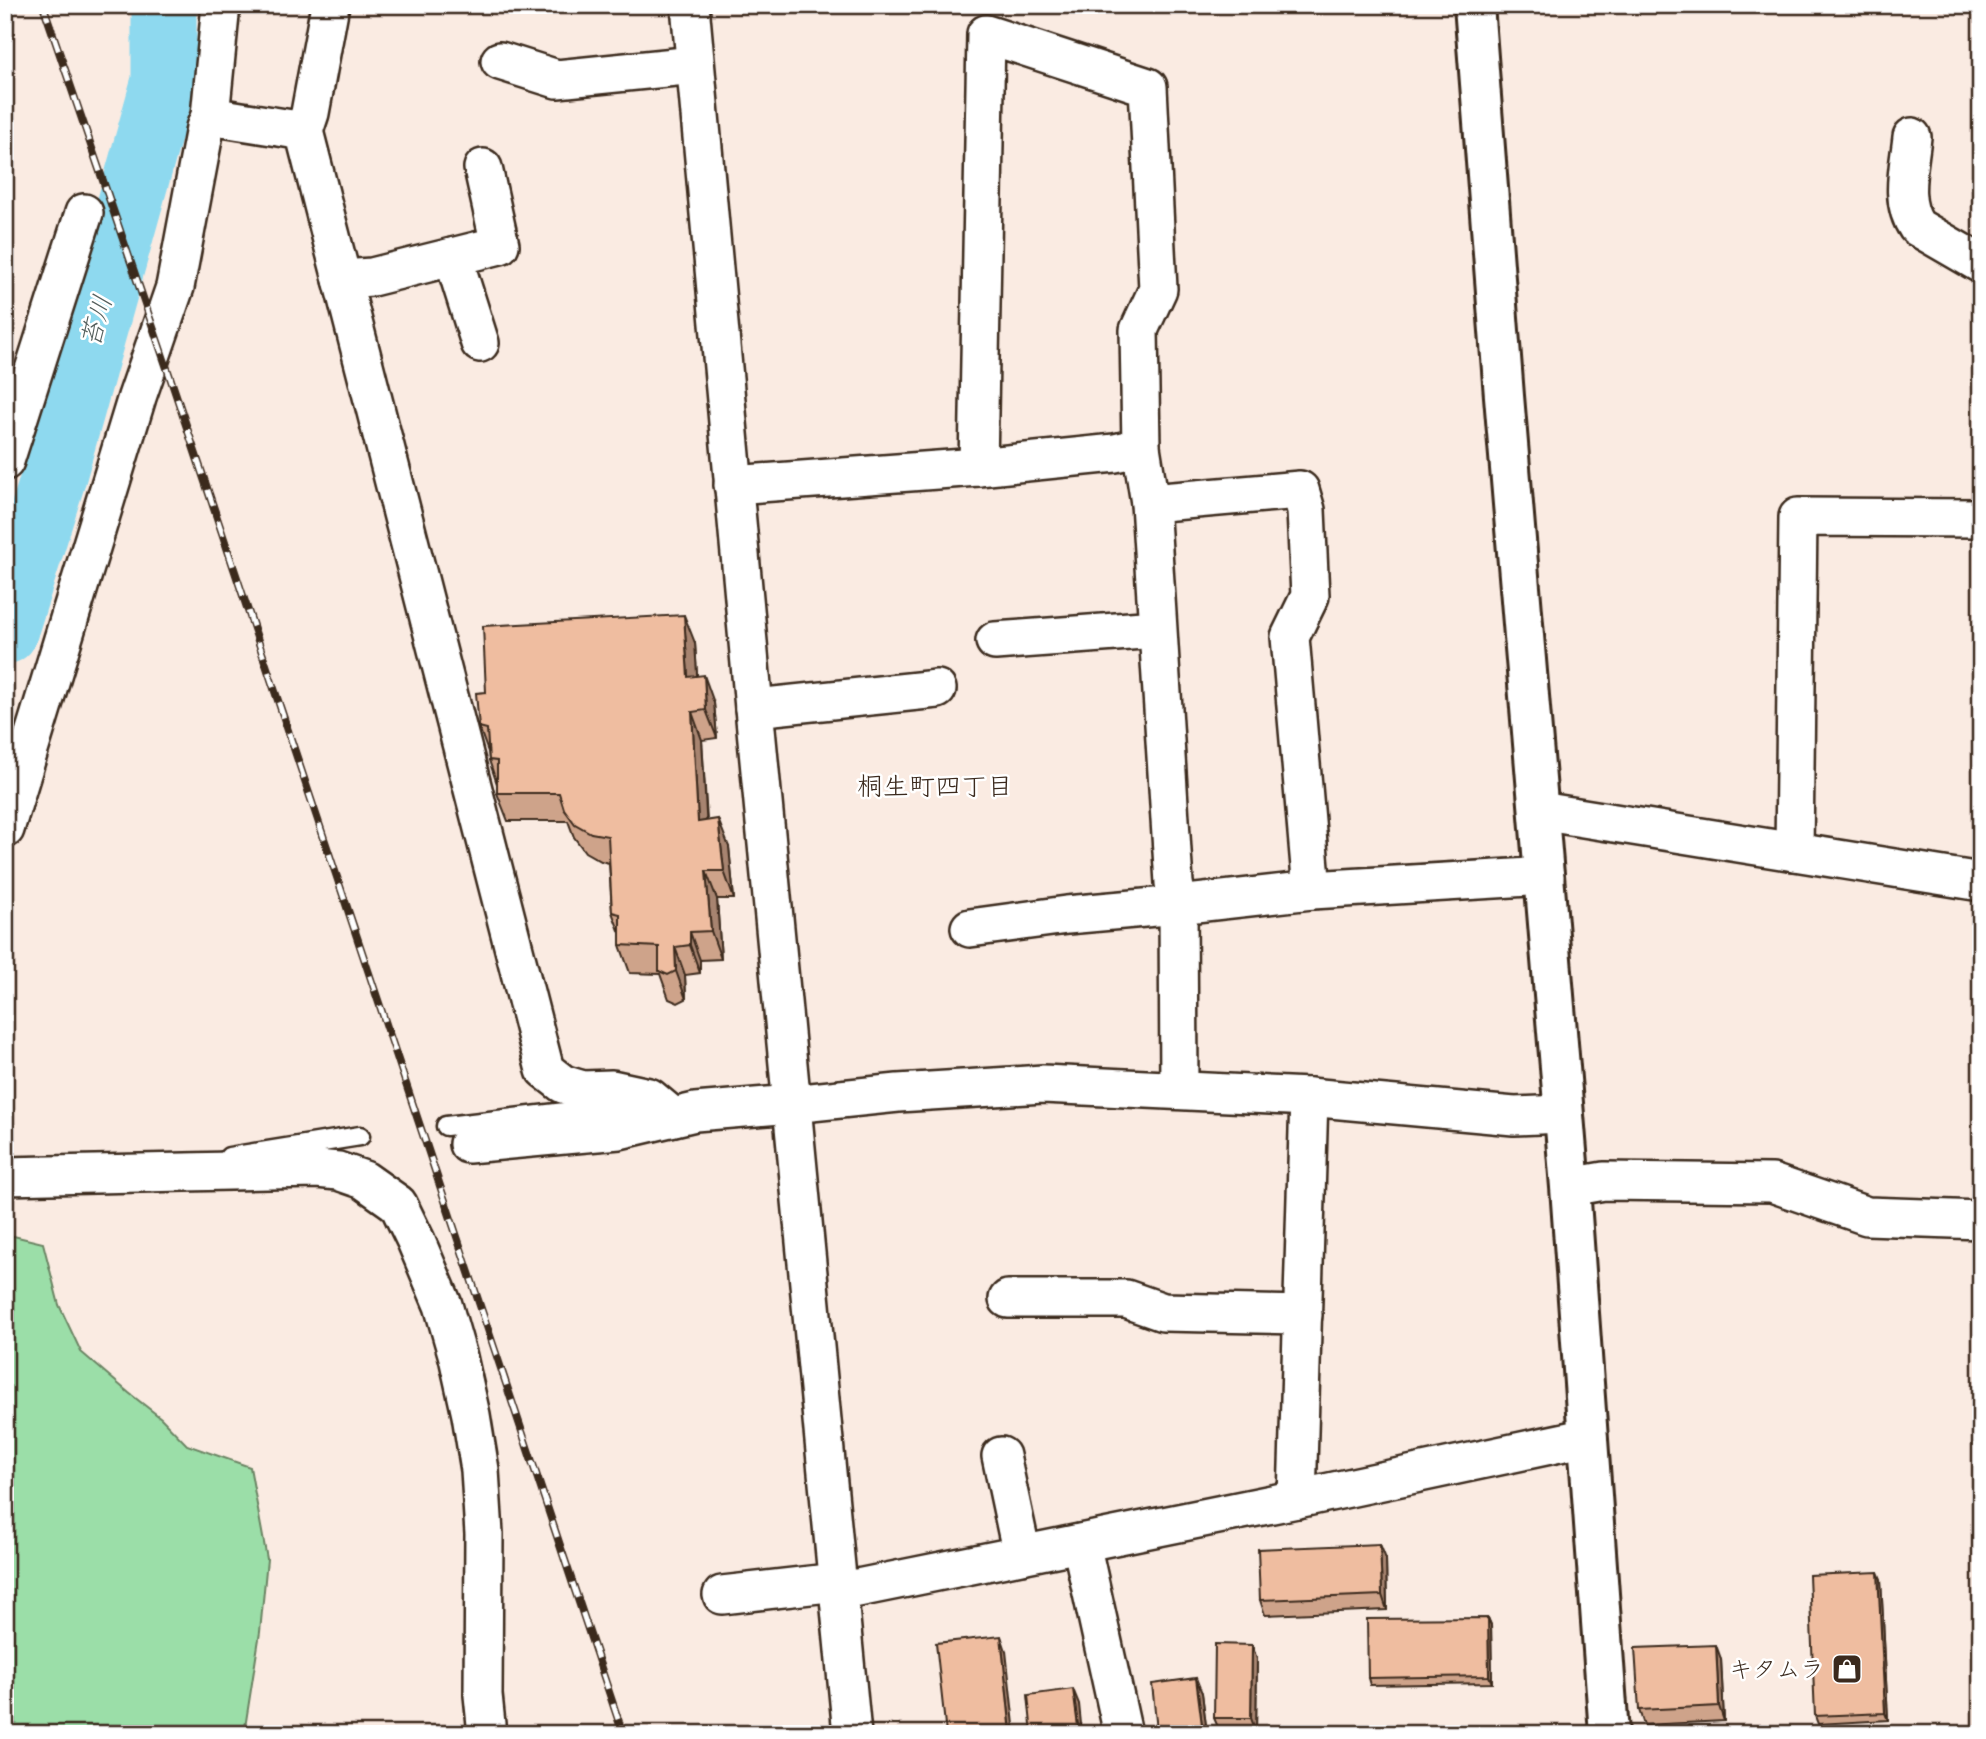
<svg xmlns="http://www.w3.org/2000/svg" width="1986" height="1739" font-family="Pangolin,'Klee One',sans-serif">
	<rect width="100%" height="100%" fill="#faebe2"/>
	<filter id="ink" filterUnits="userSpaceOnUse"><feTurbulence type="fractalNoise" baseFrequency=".0143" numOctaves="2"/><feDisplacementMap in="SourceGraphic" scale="14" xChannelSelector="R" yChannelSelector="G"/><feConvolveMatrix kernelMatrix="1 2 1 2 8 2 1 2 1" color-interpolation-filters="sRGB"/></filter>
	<g filter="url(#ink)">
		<path fill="#9bdea8" stroke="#6b8463" stroke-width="2" d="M 5,1234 L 43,1243 L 59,1305 L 81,1352 L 129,1393 L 161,1418 L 187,1445 L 250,1467 L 267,1559 L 260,1632 L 244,1734 L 5,1734 Z"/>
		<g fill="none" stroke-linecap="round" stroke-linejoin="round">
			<path stroke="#8ed9ef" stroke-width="65" d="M 5,632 L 53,479 L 164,81 L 164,5"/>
			<g stroke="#3b2a1e" stroke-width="23">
				<g id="lane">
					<path d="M 446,1126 L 565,1112 L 639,1108"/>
					<path d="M 229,1157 L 360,1136"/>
				</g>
			</g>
			<g stroke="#3b2a1e" stroke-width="42">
				<g id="street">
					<path d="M 690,5 L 754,708 L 852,1734"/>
					<path d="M 500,61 L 557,79 L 695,65"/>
					<path d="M 210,116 L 304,131 L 545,1070 L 563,1084 L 583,1090 L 612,1089 L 649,1097 L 673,1117"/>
					<path d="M 304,131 L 310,113 L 330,5"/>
					<path d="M 1912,137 C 1909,167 1899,201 1917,227 L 1981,264"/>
					<path d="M 453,257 L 480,343"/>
					<path d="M 342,279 L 372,277 L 500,245 L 483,168"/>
					<path d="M 5,461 L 84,213"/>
					<path d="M 978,467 L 986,34 L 1148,87 L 1158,289 L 1139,330 L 1141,447 L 1150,503 L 1174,883 L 1178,905 L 1179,1089"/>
					<path d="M 733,485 L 978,467 L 1115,453 L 1141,447"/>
					<path d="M 1150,503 L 1300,490 L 1306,510 L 1310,596 L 1290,637 L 1312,890"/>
					<path d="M 995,641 L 1143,630 L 1157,625"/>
					<path d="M 754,708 L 937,689"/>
					<path d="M 1540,811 L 1981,882"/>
					<path d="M 5,829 L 137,397 L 175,287 L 205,128 L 210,116 L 221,5"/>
					<path d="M 1794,852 L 1798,517 L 1981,518"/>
					<path d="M 970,928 L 1067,915 L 1178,905 L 1312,890 L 1545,876"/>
					<path d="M 468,1144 L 619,1130 L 695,1112 L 792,1104 L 898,1093 L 1043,1084 L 1309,1097 L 1514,1116 L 1563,1114"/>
					<path d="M 5,1176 L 317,1169 L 338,1171 L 364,1180 L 398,1204 L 416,1241 L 443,1305 L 458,1357 L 471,1415 L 480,1470 L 484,1534 L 483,1695 L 487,1734"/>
					<path d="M 1570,1187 L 1604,1181 L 1772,1183 L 1867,1216 L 1981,1220"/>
					<path d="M 1008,1299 L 1126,1299 L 1163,1312 L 1303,1315"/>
					<path d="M 1001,1456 L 1022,1555"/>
					<path d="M 1297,1499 L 1309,1097"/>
					<path d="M 1081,1543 L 1123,1734"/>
					<path d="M 838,1592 L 1297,1499 L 1588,1437"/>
					<path d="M 722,1595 L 837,1582"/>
				</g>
			</g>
			<g stroke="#3b2a1e" stroke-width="44">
				<path id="secondary" d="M 1474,5 L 1504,396 L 1570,1187 L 1609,1734"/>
			</g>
			<use href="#lane" stroke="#fff" stroke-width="18"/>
			<use href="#street" stroke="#fff" stroke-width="37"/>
			<use href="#secondary" stroke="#fff" stroke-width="38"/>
			<g stroke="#3b2a1e" stroke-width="8">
				<path id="rail" d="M 43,5 L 170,377 L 623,1734"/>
			</g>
			<use href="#rail" stroke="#fff" stroke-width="5" stroke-dasharray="16" stroke-linecap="butt"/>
		</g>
		<g fill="#cea38a" stroke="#3b2a1e" stroke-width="2">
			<path d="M 695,643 L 697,676 L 714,703 L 717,738 L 702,740 L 707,821 L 729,847 L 734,899 L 717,899 L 721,959 L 700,960 L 700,973 L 685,975 L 686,999 L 678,1003 L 669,999 L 660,974 L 630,973 L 620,945 L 620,933 L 612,912 L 609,863 L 601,861 L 585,852 L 574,837 L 568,821 L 508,821 L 497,793 L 497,784 L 489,760 L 488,752 L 479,727 Z"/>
			<path d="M 1386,1559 L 1387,1610 L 1265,1615 L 1260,1600 Z"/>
			<path d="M 1881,1579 L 1888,1720 L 1818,1724 L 1815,1716 Z"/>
			<path d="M 1488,1618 L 1491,1625 L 1492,1683 L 1370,1685 L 1368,1678 Z"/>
			<path d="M 1257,1659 L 1256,1732 L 1220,1732 L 1214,1718 Z"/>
			<path d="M 1721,1659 L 1724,1721 L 1644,1725 L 1639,1710 Z"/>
			<path d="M 1202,1693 L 1207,1734 L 1159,1734 L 1157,1730 Z"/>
		</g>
		<g fill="#a78470" stroke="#3b2a1e" stroke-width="2">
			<path d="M 684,615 L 695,643 L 699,705 L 688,677 Z"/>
			<path d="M 704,675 L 714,703 L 717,738 L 706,710 Z"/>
			<path d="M 692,712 L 702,740 L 708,850 L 698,822 Z"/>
			<path d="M 718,819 L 729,847 L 734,899 L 724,871 Z"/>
			<path d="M 706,871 L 717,899 L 721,959 L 711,931 Z"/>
			<path d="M 690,932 L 700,960 L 700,973 L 690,945 Z"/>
			<path d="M 675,947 L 685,975 L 686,999 L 676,971 Z"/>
			<path d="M 1380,1544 L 1386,1559 L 1387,1610 L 1382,1595 Z"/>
			<path d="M 1878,1572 L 1881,1579 L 1888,1720 L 1885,1713 Z"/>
			<path d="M 1488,1618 L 1491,1625 L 1492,1683 L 1489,1676 Z"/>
			<path d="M 1001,1636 L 1006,1651 L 1015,1734 L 1011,1734 Z"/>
			<path d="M 1252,1645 L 1257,1659 L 1256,1732 L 1251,1718 Z"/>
			<path d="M 1716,1645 L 1721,1659 L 1724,1721 L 1719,1706 Z"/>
			<path d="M 1196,1678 L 1202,1693 L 1207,1734 L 1205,1734 L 1202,1725 Z"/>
			<path d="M 1073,1689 L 1079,1704 L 1082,1734 L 1079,1734 Z"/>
		</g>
		<g fill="#efbda0" stroke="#3b2a1e" stroke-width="2">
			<path d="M 684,615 L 688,677 L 704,675 L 706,710 L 692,712 L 698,822 L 718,819 L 724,871 L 706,871 L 711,931 L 690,932 L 690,945 L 675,947 L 676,971 L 668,975 L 659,971 L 659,947 L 620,945 L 620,914 L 612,912 L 608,836 L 591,833 L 575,824 L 564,809 L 559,793 L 497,793 L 497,761 L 489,760 L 487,729 L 479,727 L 476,693 L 486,692 L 483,626 Z"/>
			<path d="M 1380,1544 L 1382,1595 L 1260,1600 L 1258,1549 Z"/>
			<path d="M 1878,1572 L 1885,1713 L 1815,1716 L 1809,1575 Z"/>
			<path d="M 1488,1618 L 1489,1676 L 1368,1678 L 1367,1619 Z"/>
			<path d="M 1001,1636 L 1011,1734 L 946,1734 L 936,1643 Z"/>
			<path d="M 1215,1644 L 1252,1645 L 1251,1718 L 1214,1718 Z"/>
			<path d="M 1716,1645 L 1719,1706 L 1639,1710 L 1635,1648 Z"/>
			<path d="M 1196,1678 L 1202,1725 L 1157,1730 L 1152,1684 Z"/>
			<path d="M 1073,1689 L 1079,1734 L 1032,1734 L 1028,1695 Z"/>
		</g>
	</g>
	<defs>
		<g id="shop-square" transform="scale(1.575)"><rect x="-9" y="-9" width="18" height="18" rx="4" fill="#3b2a1e" stroke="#fff"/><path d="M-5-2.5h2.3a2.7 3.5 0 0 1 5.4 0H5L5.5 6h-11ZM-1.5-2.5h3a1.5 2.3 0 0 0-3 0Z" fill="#fff"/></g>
	</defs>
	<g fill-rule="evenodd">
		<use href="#shop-square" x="1847" y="1669"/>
	</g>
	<g text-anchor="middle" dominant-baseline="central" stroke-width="5" stroke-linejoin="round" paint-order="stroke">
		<g font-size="24" fill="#3b2a1e" stroke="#fff" text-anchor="end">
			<text x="1824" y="1669">キタムラ</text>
		</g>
		<g font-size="26" font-style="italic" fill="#545f5d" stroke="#fff">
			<text transform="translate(97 321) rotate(-74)">苔川</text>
		</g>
		<g font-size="26" fill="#3b2a1e" stroke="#fff">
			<text x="935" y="787">桐生町四丁目</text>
		</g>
	</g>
	<rect width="1986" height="1739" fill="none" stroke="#fff" stroke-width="28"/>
	<rect x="14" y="14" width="1958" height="1711" fill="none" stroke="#3b2a1e" stroke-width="2.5" filter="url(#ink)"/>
</svg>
